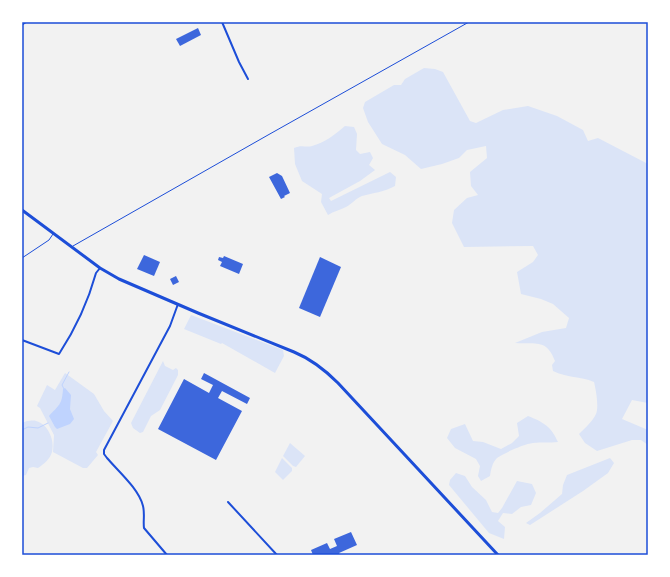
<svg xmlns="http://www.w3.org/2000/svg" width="670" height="577" font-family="Barlow,sans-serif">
	<rect width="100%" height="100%" fill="#f2f2f2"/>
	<g fill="#dbe4f7">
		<path d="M 424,68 L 435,69 L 443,72 L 470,121 L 476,123 L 503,110 L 528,106 L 557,116 L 583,130 L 588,141 L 598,138 L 648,164 L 648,403 L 632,400 L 622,419 L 648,430 L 648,445 L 641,440 L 632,440 L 597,451 L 585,443 L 579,434 C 585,428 592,422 596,414 C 599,407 596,390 594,382 C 580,376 567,378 553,371 L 552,365 L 555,361 C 547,339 536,344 515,343 L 542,332 L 566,328 L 569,318 L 553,304 L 541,299 L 521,294 L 517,272 L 533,262 L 538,255 L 533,246 L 464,247 L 452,223 L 454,210 L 467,198 L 478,195 L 471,186 L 470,172 L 487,158 L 486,146 L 467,150 L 459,158 L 442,164 L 421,169 L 405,155 L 382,144 L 368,122 L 363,108 L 365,102 L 394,85 L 401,85 L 405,79 Z"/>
		<path d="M 345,126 L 354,127 L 357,134 L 356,150 L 360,154 L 370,152 L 373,158 L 369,165 L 375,170 L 360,181 L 329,198 L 331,201 L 390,172 L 396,177 L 395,186 C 384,192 373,193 362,196 C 356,198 352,204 346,207 C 340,210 334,211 328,215 L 321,202 L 322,194 L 302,181 L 295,164 L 294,148 C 302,144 306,148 312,146 C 324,143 336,134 345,126 Z"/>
		<path d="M 191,315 L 283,350 L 284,356 L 275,373 L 222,343 L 221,344 L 184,329 Z"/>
		<path d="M 163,361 L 165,366 L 173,370 L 176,368 L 178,370 L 178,375 L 160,410 L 151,416 L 143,432 L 140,433 L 133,428 L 131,423 Z"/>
		<path d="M 65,373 L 94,394 L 104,411 L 113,421 L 96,452 L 98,455 L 87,468 L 83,468 L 53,452 L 54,435 L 40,408 L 37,406 L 47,385 L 55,390 Z"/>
		<path d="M 528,416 C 543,422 551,426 558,442 C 549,443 541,442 533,443 C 524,444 504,453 497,458 C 492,463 491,470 490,476 L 481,481 L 478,476 L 480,466 L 476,459 L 455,448 L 447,438 L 451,429 L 465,424 L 473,441 L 483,442 L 501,449 L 512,443 L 519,436 L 517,423 Z"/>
		<path d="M 27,421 C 29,421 34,420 36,421 C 48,424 55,440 52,452 C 50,459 44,464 38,468 L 33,467 L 29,468 L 26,475 L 22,476 L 22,423 Z"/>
		<path d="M 290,443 L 305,456 L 296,467 L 293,466 L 283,456 Z"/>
		<path d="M 282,458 L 292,468 L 292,471 L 283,480 L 275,472 Z"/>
		<path d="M 610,458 L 614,463 L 608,473 L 583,491 L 530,525 L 526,523 L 540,513 L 562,494 L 563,485 L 567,475 Z"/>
		<path d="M 456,473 L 465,476 L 472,487 L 486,500 L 492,512 L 498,513 L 502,508 L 517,481 L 532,484 L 536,493 L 531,505 L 521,507 L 512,514 L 503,513 L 498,521 L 505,527 L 504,539 L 489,533 L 449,485 L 450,480 Z"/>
	</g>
	<path fill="#bfd3fe" d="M 65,388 L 71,395 L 70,409 L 74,419 L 70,424 L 57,429 L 55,427 L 49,416 C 59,405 62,405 63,389 Z"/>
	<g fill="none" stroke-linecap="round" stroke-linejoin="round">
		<g stroke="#bfd3fe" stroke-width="1">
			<path d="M 64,389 L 62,385 L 69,372"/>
			<path d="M 22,430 L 28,427 L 38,428 L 48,423"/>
		</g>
	</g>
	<g fill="#3d67dc">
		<path d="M 198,28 L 201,35 L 180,46 L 176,39 Z"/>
		<path d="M 277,173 L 282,176 L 290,193 L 284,196 L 285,197 L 281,199 L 269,177 Z"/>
		<path d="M 144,255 L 160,262 L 154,276 L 137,269 Z"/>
		<path d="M 224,256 L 243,264 L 239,274 L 220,266 L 222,262 L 218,260 L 219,257 L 223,258 Z"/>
		<path d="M 320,257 L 341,267 L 320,317 L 299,308 Z"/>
		<path d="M 176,276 L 179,282 L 173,285 L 170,279 Z"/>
		<path d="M 204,373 L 250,398 L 247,404 L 222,391 L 218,398 L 242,411 L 216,460 L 158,429 L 184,379 L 209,393 L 213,385 L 201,379 Z"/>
		<path d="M 351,532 L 357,545 L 339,553 L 340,555 L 313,555 L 311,550 L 327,543 L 330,549 L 337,546 L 334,539 Z"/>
	</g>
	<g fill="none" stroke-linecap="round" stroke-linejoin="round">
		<g stroke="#1d4ed8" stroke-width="1">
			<path d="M 73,246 L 268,135 L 469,22"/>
			<path d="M 22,258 L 49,240 L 53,234"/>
		</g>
		<g stroke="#1d4ed8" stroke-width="2">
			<path d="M 222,22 L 239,62 L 248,79"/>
			<path d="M 22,340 L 59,354 C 76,328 88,302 96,273 L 100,268"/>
			<path d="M 228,502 L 277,555"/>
			<path d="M 167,555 L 144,528 C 143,521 145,514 143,506 C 139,489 118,471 107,458 L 104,454 L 104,450 L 170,326 L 178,304"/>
		</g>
		<g stroke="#1d4ed8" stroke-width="3">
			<path d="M 22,24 L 25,22"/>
			<path d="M 22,210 L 100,268 L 119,279 L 198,313 L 294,352 C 311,359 325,370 338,383 L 498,555"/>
		</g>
	</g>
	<rect width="670" height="577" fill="none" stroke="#ffffff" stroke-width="46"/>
	<rect x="23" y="23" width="624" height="531" fill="none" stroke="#1d4ed8" stroke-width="1.5"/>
</svg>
